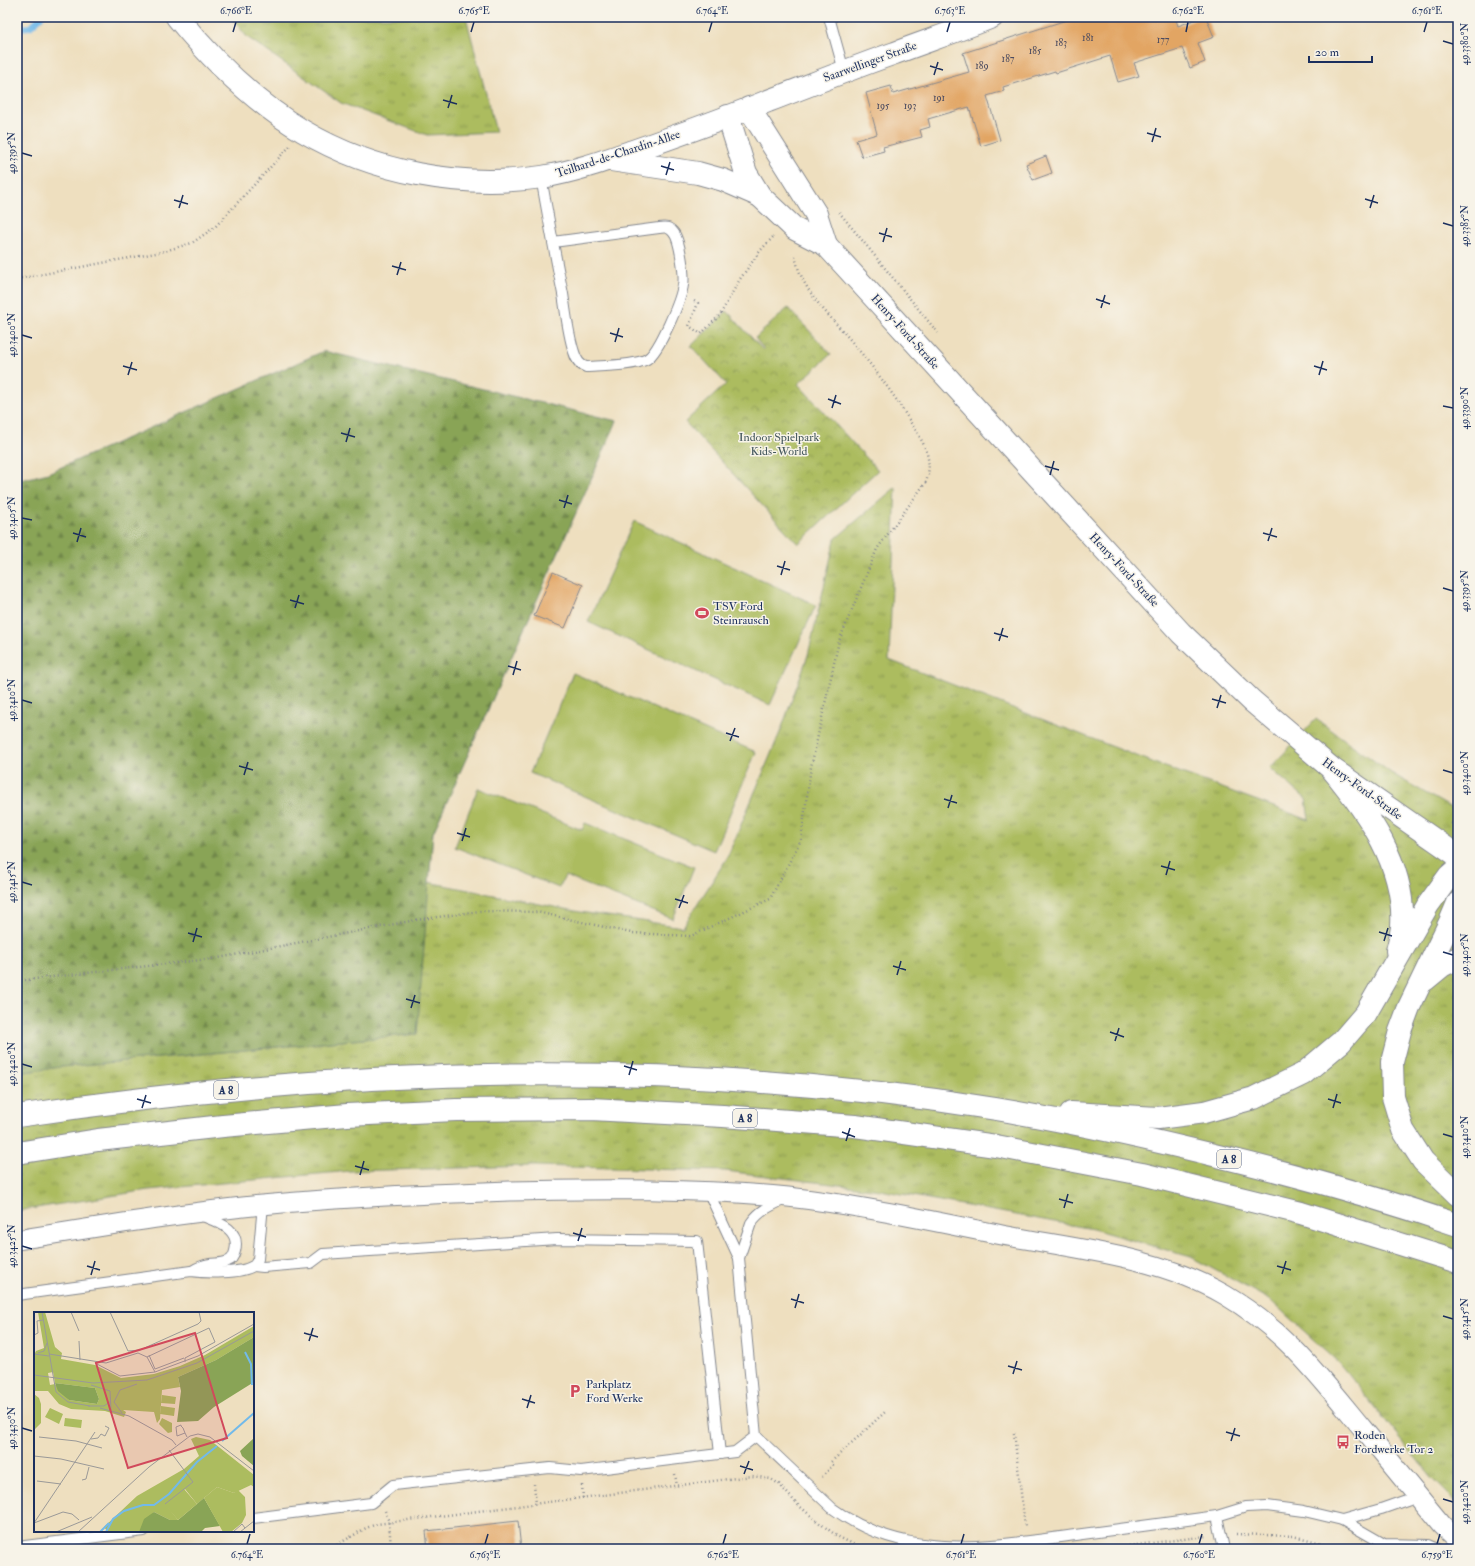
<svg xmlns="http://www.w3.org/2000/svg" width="1475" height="1566" font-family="'IM FELL Double Pica',serif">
	<defs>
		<pattern id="grass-tufts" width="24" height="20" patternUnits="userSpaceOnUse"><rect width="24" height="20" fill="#acbc5f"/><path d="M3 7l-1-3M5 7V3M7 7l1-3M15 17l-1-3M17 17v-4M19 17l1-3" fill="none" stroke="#8b9952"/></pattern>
		<pattern id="forest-firs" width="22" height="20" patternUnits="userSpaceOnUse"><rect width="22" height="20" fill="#89a456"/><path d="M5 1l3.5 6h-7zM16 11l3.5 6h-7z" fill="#6f864a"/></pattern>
		<pattern id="park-crowns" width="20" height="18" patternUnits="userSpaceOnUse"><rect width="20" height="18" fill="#acbc5f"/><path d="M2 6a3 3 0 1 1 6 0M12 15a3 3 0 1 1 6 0" fill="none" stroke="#8b9952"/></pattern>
	</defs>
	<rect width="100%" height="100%" fill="#f7f3e8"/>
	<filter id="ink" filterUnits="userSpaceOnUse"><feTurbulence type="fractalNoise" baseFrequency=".025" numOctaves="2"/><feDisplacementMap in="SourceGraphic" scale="8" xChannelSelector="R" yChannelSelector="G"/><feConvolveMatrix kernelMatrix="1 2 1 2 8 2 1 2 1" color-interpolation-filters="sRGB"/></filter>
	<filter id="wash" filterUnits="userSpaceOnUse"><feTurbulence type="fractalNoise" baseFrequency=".012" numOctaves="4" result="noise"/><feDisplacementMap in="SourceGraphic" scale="16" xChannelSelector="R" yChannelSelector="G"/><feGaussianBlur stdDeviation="0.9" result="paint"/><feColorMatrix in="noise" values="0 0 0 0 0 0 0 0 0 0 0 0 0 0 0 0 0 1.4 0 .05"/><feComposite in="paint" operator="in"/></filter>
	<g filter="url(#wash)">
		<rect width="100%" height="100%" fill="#eedfbf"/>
		<g fill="url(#grass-tufts)" stroke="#64765e">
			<path d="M 231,17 L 466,17 L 496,132 L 427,135 L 341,103 L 247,37 Z"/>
			<path d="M 896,487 L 889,660 L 1160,765 L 1309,820 L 1306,799 L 1270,768 L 1316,719 L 1391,773 L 1458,812 L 1458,1504 L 1432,1478 L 1339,1363 L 1270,1300 L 1191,1257 L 1093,1229 L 880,1190 L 726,1171 L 533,1166 L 350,1171 L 148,1190 L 17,1211 L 17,1073 L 61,1067 L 417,1034 L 428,882 L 580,912 L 683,927 L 727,858 L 781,730 L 808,655 L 835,539 Z"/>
		</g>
		<path fill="url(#forest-firs)" stroke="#526a5a" d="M 324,351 L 617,421 L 433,833 L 417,1034 L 61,1067 L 17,1073 L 17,481 L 48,473 Z"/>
		<path fill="url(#park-crowns)" stroke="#64765e" d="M 788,308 L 831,354 L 798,384 L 878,470 L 798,544 L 685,422 L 726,384 L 691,346 L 727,311 L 763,350 L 764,349 L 755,338 Z"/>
		<g fill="#acbc5f" stroke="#64765e">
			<path d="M 634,521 L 816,605 L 770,705 L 588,622 Z"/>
			<path d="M 573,673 L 756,752 L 714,851 L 530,773 Z"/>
			<path d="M 478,788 L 582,830 L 585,823 L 694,867 L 673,919 L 565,876 L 559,888 L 455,847 Z"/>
		</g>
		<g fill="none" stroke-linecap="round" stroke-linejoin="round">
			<path stroke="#72baea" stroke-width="6" d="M 17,28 L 30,27 L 41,17"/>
		</g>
		<g id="blocks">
			<g fill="#e2a564">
				<path d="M 1076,17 L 1175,17 L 1178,26 L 1202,17 L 1206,17 L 1214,37 L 1198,43 L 1205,62 L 1190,68 L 1182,48 L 1134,63 L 1139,76 L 1118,82 L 1110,56 L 1056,73 L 1055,71 L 1003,87 L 1004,91 L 987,96 L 1000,140 L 981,146 L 969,107 L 928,119 L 930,127 L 920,130 L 922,137 L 883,147 L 884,151 L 862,157 L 856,140 L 877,134 L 866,93 L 891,86 L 893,94 L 969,72 L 963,53 Z"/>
				<path d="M 1046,156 L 1052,173 L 1033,180 L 1026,164 Z"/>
				<path d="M 553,572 L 583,585 L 565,628 L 534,616 Z"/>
				<path d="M 518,1521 L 521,1549 L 428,1549 L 426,1531 Z"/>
			</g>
		</g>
	</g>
	<g filter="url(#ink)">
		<use href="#blocks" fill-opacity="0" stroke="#84878e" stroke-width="1"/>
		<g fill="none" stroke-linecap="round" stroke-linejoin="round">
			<g stroke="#84878e" stroke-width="12">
				<g id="lane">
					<path d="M 829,17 L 844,71"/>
					<path d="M 541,177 C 548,216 555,255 563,294 C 566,313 568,334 574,352 C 576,359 579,365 586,367 C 601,366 635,366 647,359 C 659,352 681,300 683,285 C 685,276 680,239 673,232 C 669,227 665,227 659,228 L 553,242"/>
					<path d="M 708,1191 L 739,1258 L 756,1436 L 832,1508 C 907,1563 990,1546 1075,1535 C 1123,1529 1170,1522 1217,1516 L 1246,1507 L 1267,1506 L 1304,1511 L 1342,1520 L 1384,1544 L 1429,1545 L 1438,1549"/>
					<path d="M 739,1258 L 751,1223 C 759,1211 770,1206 783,1200"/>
					<path d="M 254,1266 L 263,1267 L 311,1263 L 323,1254 L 557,1239 L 697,1241 L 720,1454"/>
					<path d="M 192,1271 C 197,1268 203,1265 210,1264 C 215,1263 223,1264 228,1261 C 232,1260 234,1255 235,1251 C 241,1228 217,1222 200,1215"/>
					<path d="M 17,1295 L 191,1271 C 205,1273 241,1274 253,1266 C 255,1265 257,1261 258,1259 L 263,1205"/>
					<path d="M 1217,1516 L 1224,1549"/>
					<path d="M 253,1518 L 371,1503 L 393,1485 L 550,1468 L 581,1471 L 735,1452 L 756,1436"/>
					<path d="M 1342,1520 L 1381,1509 L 1418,1496"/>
					<path d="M 17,1547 L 144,1531"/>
				</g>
			</g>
			<g stroke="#84878e" stroke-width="21">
				<path id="street" d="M 17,1240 C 98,1227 180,1213 262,1205 C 344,1197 427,1194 510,1191 C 603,1189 696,1188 788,1197 C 860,1205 931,1221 1002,1235 C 1076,1249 1158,1256 1225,1295 C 1286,1331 1319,1376 1363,1429 C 1389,1461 1416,1493 1442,1525 L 1458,1540"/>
			</g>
			<g stroke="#84878e" stroke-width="24">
				<g id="secondary">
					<path d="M 177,17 C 213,61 254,102 303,131 C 374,173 461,189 542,177 C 573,172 604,161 633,151 C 679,135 724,119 768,101 C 810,85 852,68 895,53 C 927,41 960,30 992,17"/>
					<path d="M 749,108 L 816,214 L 826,245"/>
					<path d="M 728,116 L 746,173 L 760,196 L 795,229 L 826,245 L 1181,633 L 1252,701 L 1331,768 L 1458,856"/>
					<path d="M 611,160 L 698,173 L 723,180 L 760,196"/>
				</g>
			</g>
			<g stroke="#84878e" stroke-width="24">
				<g id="highway">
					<path d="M 1331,768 C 1368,813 1406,865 1402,927 C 1401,935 1399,943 1397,951"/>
					<path d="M 1458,903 L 1450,922 L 1409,1007 L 1400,1031 L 1392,1062 L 1393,1097 L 1403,1130 L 1423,1161 L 1458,1195"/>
					<path d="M 1425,980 L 1442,966 L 1458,958"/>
					<path d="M 1071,1113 L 1158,1118 L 1204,1112 L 1254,1098 L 1303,1074 L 1341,1042 L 1366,1013 L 1428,905 L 1449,876 L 1458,868"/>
					<path d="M 17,1116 C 340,1067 672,1057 996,1109 C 1073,1122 1150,1139 1226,1158 C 1304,1177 1382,1199 1458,1225"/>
					<path d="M 17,1153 L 98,1140 L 223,1126 L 347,1115 L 456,1110 L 591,1109 L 723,1116 L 855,1126 L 996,1146 L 1142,1174 L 1301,1213 L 1458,1262"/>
				</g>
			</g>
			<g stroke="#84878e" stroke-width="2.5" stroke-dasharray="1 3" stroke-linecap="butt">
				<path d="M 839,212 L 938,333"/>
				<path d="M 17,279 L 161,252 L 192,243 L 215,227 L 290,146"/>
				<path d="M 694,301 L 698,303 L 689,326 L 701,334 L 720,315 L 740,279 L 760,251 L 773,237"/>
				<path d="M 1451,823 L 1458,827"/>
				<path d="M 17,981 L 218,958 L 416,920 L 480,911 L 537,912 L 631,933 L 691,936 L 770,899 L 801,840 L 811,767 L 839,641 L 877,549 L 926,482 C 934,459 923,441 911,423 C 894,394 874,368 852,342 C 830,315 800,291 795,254"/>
				<path d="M 1014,1433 L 1025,1527"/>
				<path d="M 675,1474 L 677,1486"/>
				<path d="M 822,1477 L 833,1465 L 831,1462 L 885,1412"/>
				<path d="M 534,1484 L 536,1504"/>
				<path d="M 582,1485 L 583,1498"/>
				<path d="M 385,1511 L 389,1522 L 391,1547 L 393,1549"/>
				<path d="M 1236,1534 L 1293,1536 L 1347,1549"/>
				<path d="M 330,1549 L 366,1528 L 377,1524 L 752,1476 L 771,1479 L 779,1484 L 797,1504 L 817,1521 L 837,1536 L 863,1549"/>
				<path d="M 1105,1549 L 1207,1536"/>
			</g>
			<use href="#lane" stroke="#fff" stroke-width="10"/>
			<use href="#street" stroke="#fff" stroke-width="19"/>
			<use href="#secondary" stroke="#fff" stroke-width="22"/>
			<use href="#highway" stroke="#fff" stroke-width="22"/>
		</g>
	</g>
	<path fill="none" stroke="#1b2f5e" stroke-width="1.5" d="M 233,32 L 236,22M 471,32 L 474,22M 709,32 L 712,22M 947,32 L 950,22M 1186,32 L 1188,22M 1424,32 L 1427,22M 1443,41 L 1453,44M 930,66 L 943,70M 934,75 L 938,62M 443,100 L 457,104M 448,108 L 452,95M 1147,133 L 1161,137M 1152,142 L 1156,128M 22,153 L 32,156M 661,166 L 674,170M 666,175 L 670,162M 1365,199 L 1378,203M 174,200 L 188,204M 179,208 L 183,195M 1370,208 L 1374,195M 1443,223 L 1453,226M 879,233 L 892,237M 883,242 L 887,228M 392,266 L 406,270M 397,275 L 401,262M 1096,299 L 1110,304M 1101,308 L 1105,295M 610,333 L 623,337M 22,335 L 32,338M 615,342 L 619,328M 123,366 L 137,370M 1314,366 L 1327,370M 128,375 L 132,362M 1319,375 L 1323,361M 828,399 L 841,404M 1443,406 L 1453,408M 832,408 L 836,395M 341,433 L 355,437M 346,442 L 350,428M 1045,466 L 1059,470M 1050,475 L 1054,461M 559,500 L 572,504M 564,508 L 568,495M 22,518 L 32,520M 73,533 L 86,537M 1263,533 L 1277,537M 1268,541 L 1272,528M 77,542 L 81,528M 777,566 L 790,570M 781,575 L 785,561M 1443,588 L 1453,591M 290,600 L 304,604M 295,608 L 299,595M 994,633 L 1008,637M 999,641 L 1003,628M 508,666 L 521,670M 513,675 L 517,661M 1212,699 L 1226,703M 22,700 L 32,703M 1217,708 L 1221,695M 726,733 L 739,737M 730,741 L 735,728M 239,766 L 253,770M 1443,770 L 1453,773M 244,775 L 248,762M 944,799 L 957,803M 948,808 L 952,795M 457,833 L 470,837M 462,841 L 466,828M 1161,866 L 1175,870M 1166,875 L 1170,861M 22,882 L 32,885M 675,899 L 688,903M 679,908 L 684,895M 1379,932 L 1392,936M 188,933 L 202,937M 1384,941 L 1388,928M 193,942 L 197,928M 1443,952 L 1453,955M 893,966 L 906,970M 897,975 L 901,961M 406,999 L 420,1003M 411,1008 L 415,995M 1110,1032 L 1124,1037M 1115,1041 L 1119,1028M 22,1064 L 32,1067M 624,1066 L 637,1070M 629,1075 L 633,1061M 137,1099 L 151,1103M 1328,1099 L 1341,1103M 142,1108 L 146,1095M 1333,1108 L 1337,1094M 842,1132 L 855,1137M 1443,1134 L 1453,1137M 846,1141 L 850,1128M 355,1166 L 369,1170M 360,1175 L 364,1161M 1059,1199 L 1073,1203M 1064,1208 L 1068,1194M 573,1233 L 586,1237M 578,1241 L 582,1228M 22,1246 L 32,1249M 87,1266 L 100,1270M 1277,1266 L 1291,1270M 1282,1274 L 1286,1261M 91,1275 L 95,1261M 791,1299 L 804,1303M 795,1308 L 799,1294M 1443,1316 L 1453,1319M 304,1333 L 318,1337M 309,1341 L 313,1328M 1008,1366 L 1022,1370M 1013,1374 L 1017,1361M 522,1399 L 535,1403M 527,1408 L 531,1395M 22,1428 L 32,1431M 1226,1432 L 1240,1436M 1231,1441 L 1235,1428M 740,1466 L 753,1470M 744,1474 L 749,1461M 1443,1499 L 1453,1502M 247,1544 L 250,1534M 485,1544 L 488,1534M 723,1544 L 726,1534M 961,1544 L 964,1534M 1199,1544 L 1202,1534M 1437,1544 L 1440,1534"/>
	<defs>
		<g id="stadium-bare" transform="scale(1.08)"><path d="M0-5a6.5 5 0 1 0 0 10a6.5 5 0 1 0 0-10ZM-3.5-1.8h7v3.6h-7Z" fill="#d1495b" stroke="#f7f3e8" stroke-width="2.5" paint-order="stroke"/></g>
		<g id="parking-bare" transform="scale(1.08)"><path d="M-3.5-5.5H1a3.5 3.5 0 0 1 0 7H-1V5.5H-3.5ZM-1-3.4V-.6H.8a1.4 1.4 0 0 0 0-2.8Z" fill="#d1495b" stroke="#f7f3e8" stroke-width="2.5" paint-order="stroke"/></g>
		<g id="bus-bare" transform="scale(1.08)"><path d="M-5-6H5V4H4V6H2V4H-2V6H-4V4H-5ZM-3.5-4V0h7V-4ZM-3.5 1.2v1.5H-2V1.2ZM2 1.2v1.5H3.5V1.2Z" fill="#d1495b" stroke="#f7f3e8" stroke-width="2.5" paint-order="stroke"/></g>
	</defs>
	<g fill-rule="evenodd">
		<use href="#stadium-bare" x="702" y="613"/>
		<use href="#parking-bare" x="575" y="1391"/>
		<use href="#bus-bare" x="1343" y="1442"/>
	</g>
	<g text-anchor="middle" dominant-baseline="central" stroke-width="3" stroke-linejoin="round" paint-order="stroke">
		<g font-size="10" fill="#4d4c60">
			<text x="1088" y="38">181</text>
			<text x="1163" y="40">177</text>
			<text x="1061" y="43">183</text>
			<text x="1035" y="51">185</text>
			<text x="1008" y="59">187</text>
			<text x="982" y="66">189</text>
			<text x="939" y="98">191</text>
			<text x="883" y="106">195</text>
			<text x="910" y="106">193</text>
		</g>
		<g fill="#f7f3e8" stroke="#5d6a87" stroke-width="1">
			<rect x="214" y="1081" width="24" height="18" rx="3"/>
			<rect x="733" y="1109" width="24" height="18" rx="3"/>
			<rect x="1217" y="1150" width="24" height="18" rx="3"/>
		</g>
		<g font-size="11" font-weight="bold" fill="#1b2f5e">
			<text x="226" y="1090">A 8</text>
			<text x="745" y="1118">A 8</text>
			<text x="1229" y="1159">A 8</text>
		</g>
		<g font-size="12" fill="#1b2f5e" stroke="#f7f3e8">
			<text transform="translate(870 62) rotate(-20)">Saarwellinger Straße</text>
			<text transform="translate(618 154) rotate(-18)">Teilhard-de-Chardin-Allee</text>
			<text transform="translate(905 332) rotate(48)">Henry-Ford-Straße</text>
			<text transform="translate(1124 570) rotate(47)">Henry-Ford-Straße</text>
			<text transform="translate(1362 789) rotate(36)">Henry-Ford-Straße</text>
		</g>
		<g font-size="12" fill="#46595e" stroke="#f7f3e8">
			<text x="779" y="437">Indoor Spielpark<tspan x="779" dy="14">Kids-World</tspan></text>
		</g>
		<g font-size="12" fill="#1b2f5e" stroke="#f7f3e8" text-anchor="start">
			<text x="713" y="606">TSV Ford<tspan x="713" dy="14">Steinrausch</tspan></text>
			<text x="586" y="1384">Parkplatz<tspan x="586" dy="14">Ford Werke</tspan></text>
			<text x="1354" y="1435">Roden<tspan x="1354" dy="14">Fordwerke Tor 2</tspan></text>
		</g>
	</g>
	<g transform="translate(34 1312)">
		<rect width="220" height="220" fill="#eedfbf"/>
		<path d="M 4,0 L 11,0 L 21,35 L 28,41 L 27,47 L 61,53 L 87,66 L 120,62 L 146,54 L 171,43 L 220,14 L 220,25 L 182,48 L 144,65 L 146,75 L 128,78 L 126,107 L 123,111 L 120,100 L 89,98 L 92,100 L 90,105 L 71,99 L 37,97 L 25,92 L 14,79 L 0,79 L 0,43 L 2,39 L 10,36 ZM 19,60 L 21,71 L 61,76 L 65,87 L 63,92 L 35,88 L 21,72 L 16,73 L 14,61 ZM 162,125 L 176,128 L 220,163 L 220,175 L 217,173 L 200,181 L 183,175 L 163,192 L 151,177 L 132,193 L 144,208 L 136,208 L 120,200 L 105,220 L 74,220 L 70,215 L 103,184 L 150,157 L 165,144 L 157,127 Z" fill="#acbc5f" fill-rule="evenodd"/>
		<path d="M 220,25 L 220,70 L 180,95 L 164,109 L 143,110 L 147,79 L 144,65 L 182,48 ZM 21,71 L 61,76 L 65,87 L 63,92 L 35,88 L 24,79 ZM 220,126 L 220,154 L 208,144 L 206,139 ZM 170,186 L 186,214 L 171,216 L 167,220 L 105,220 L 110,207 L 120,200 L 136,208 L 144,208 Z" fill="#89a456"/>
		<path d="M 128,106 L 138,111 L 138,120 L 134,121 L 125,112 ZM 183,175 L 200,181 L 204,178 L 211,185 L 212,203 L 208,211 L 197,220 L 189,220 L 170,186 ZM 150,177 L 163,192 L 144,208 L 131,193 Z" fill="#acbc5f"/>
		<path d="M 0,82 L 5,86 L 7,92 L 7,111 L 0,118 ZM 128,83 L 142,85 L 141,92 L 127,91 ZM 127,94 L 141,96 L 140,104 L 126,102 ZM 16,96 L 29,102 L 25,112 L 11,105 ZM 31,106 L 48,108 L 47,116 L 30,114 Z" fill="#acbc5f"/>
		<path fill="none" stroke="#72baea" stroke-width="2" d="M 211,40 L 217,52 L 218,73M 188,129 L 220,101M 66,220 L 75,211M 72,220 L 79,207 L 90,199 L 109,193 L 120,193 L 135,182 L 163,150 L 183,134"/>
		<path fill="none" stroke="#9a9998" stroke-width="1" d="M 8,0 L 22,80 L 34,90 L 56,94M 37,0 L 45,19M 76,0 L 94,39 L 106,38 L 164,12 L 167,9 L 165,0M 0,23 L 4,21 L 3,9 L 9,8M 45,29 L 46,48M 4,41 L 10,39 L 13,31M 0,42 L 15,44M 15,42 L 72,51 L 104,41 L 113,45 L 121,60M 115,43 L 121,57 L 150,46M 113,45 L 175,16 L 181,30 L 151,46 L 151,50M 61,51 L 86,64 L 121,60 L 164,44 L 220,12M 0,63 L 59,71 L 113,68 L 163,51 L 220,19M 57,73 L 76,79 L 77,98M 80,90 L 86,78 L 103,72M 80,90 L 88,101M 54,94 L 70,94 L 77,89M 66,96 L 95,104 L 138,128 L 142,133M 151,121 L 143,124 L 142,115 L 147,113 L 147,114 L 149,116 L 151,121 L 153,125M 5,125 L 42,129 L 68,136M 57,127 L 64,126 L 67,122 L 71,124 L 75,116 L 71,114M 53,132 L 61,120M 0,144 L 27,147 L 70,157M 48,168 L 52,167 L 55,155M 3,169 L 27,172M 131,192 L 159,170 L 135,138M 0,211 L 53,132M 0,211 L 29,200 L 38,202 L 45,208M 22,220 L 58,205M 44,220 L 115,155 L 156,124 L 164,122 L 176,125 L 220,159M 199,220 L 208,212 L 211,216M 206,220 L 220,209"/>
		<path fill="#d1495b" fill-opacity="0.15" stroke="#d1495b" stroke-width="2" d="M 161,21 L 193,126 L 94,156 L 62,51 Z"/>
		<rect width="220" height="220" fill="none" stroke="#1b2f5e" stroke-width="2"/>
	</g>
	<rect width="1475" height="1566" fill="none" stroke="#f7f3e8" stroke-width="44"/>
	<path d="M1309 56v6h63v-6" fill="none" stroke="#1b2f5e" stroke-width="2"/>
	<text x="1315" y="56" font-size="12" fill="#1b2f5e" stroke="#f7f3e8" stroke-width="3" paint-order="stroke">20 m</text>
	<rect x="22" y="22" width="1431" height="1522" fill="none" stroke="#1b2f5e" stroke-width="1.5"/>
	<g font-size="10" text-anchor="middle" fill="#1b2f5e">
		<text x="236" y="14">6.766°E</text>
		<text x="474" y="14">6.765°E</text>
		<text x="712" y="14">6.764°E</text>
		<text x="950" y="14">6.763°E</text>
		<text x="1188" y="14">6.762°E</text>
		<text x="1427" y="14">6.761°E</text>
		<text transform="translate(1464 44) rotate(-90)" y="4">49.3380°N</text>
		<text transform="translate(11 153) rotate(-90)" y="4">49.3395°N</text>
		<text transform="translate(1464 226) rotate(-90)" y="4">49.3385°N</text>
		<text transform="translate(11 335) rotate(-90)" y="4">49.3400°N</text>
		<text transform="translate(1464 408) rotate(-90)" y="4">49.3390°N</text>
		<text transform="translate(11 518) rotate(-90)" y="4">49.3405°N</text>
		<text transform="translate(1464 591) rotate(-90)" y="4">49.3395°N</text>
		<text transform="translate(11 700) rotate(-90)" y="4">49.3410°N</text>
		<text transform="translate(1464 773) rotate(-90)" y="4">49.3400°N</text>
		<text transform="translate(11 882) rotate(-90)" y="4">49.3415°N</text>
		<text transform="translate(1464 955) rotate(-90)" y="4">49.3405°N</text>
		<text transform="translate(11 1064) rotate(-90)" y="4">49.3420°N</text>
		<text transform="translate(1464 1137) rotate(-90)" y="4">49.3410°N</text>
		<text transform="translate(11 1246) rotate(-90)" y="4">49.3425°N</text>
		<text transform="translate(1464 1319) rotate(-90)" y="4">49.3415°N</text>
		<text transform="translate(11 1428) rotate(-90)" y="4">49.3430°N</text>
		<text transform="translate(1464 1502) rotate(-90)" y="4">49.3420°N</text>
		<text x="247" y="1558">6.764°E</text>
		<text x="485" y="1558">6.763°E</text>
		<text x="723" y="1558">6.762°E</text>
		<text x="961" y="1558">6.761°E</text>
		<text x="1199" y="1558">6.760°E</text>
		<text x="1437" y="1558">6.759°E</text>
	</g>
</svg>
